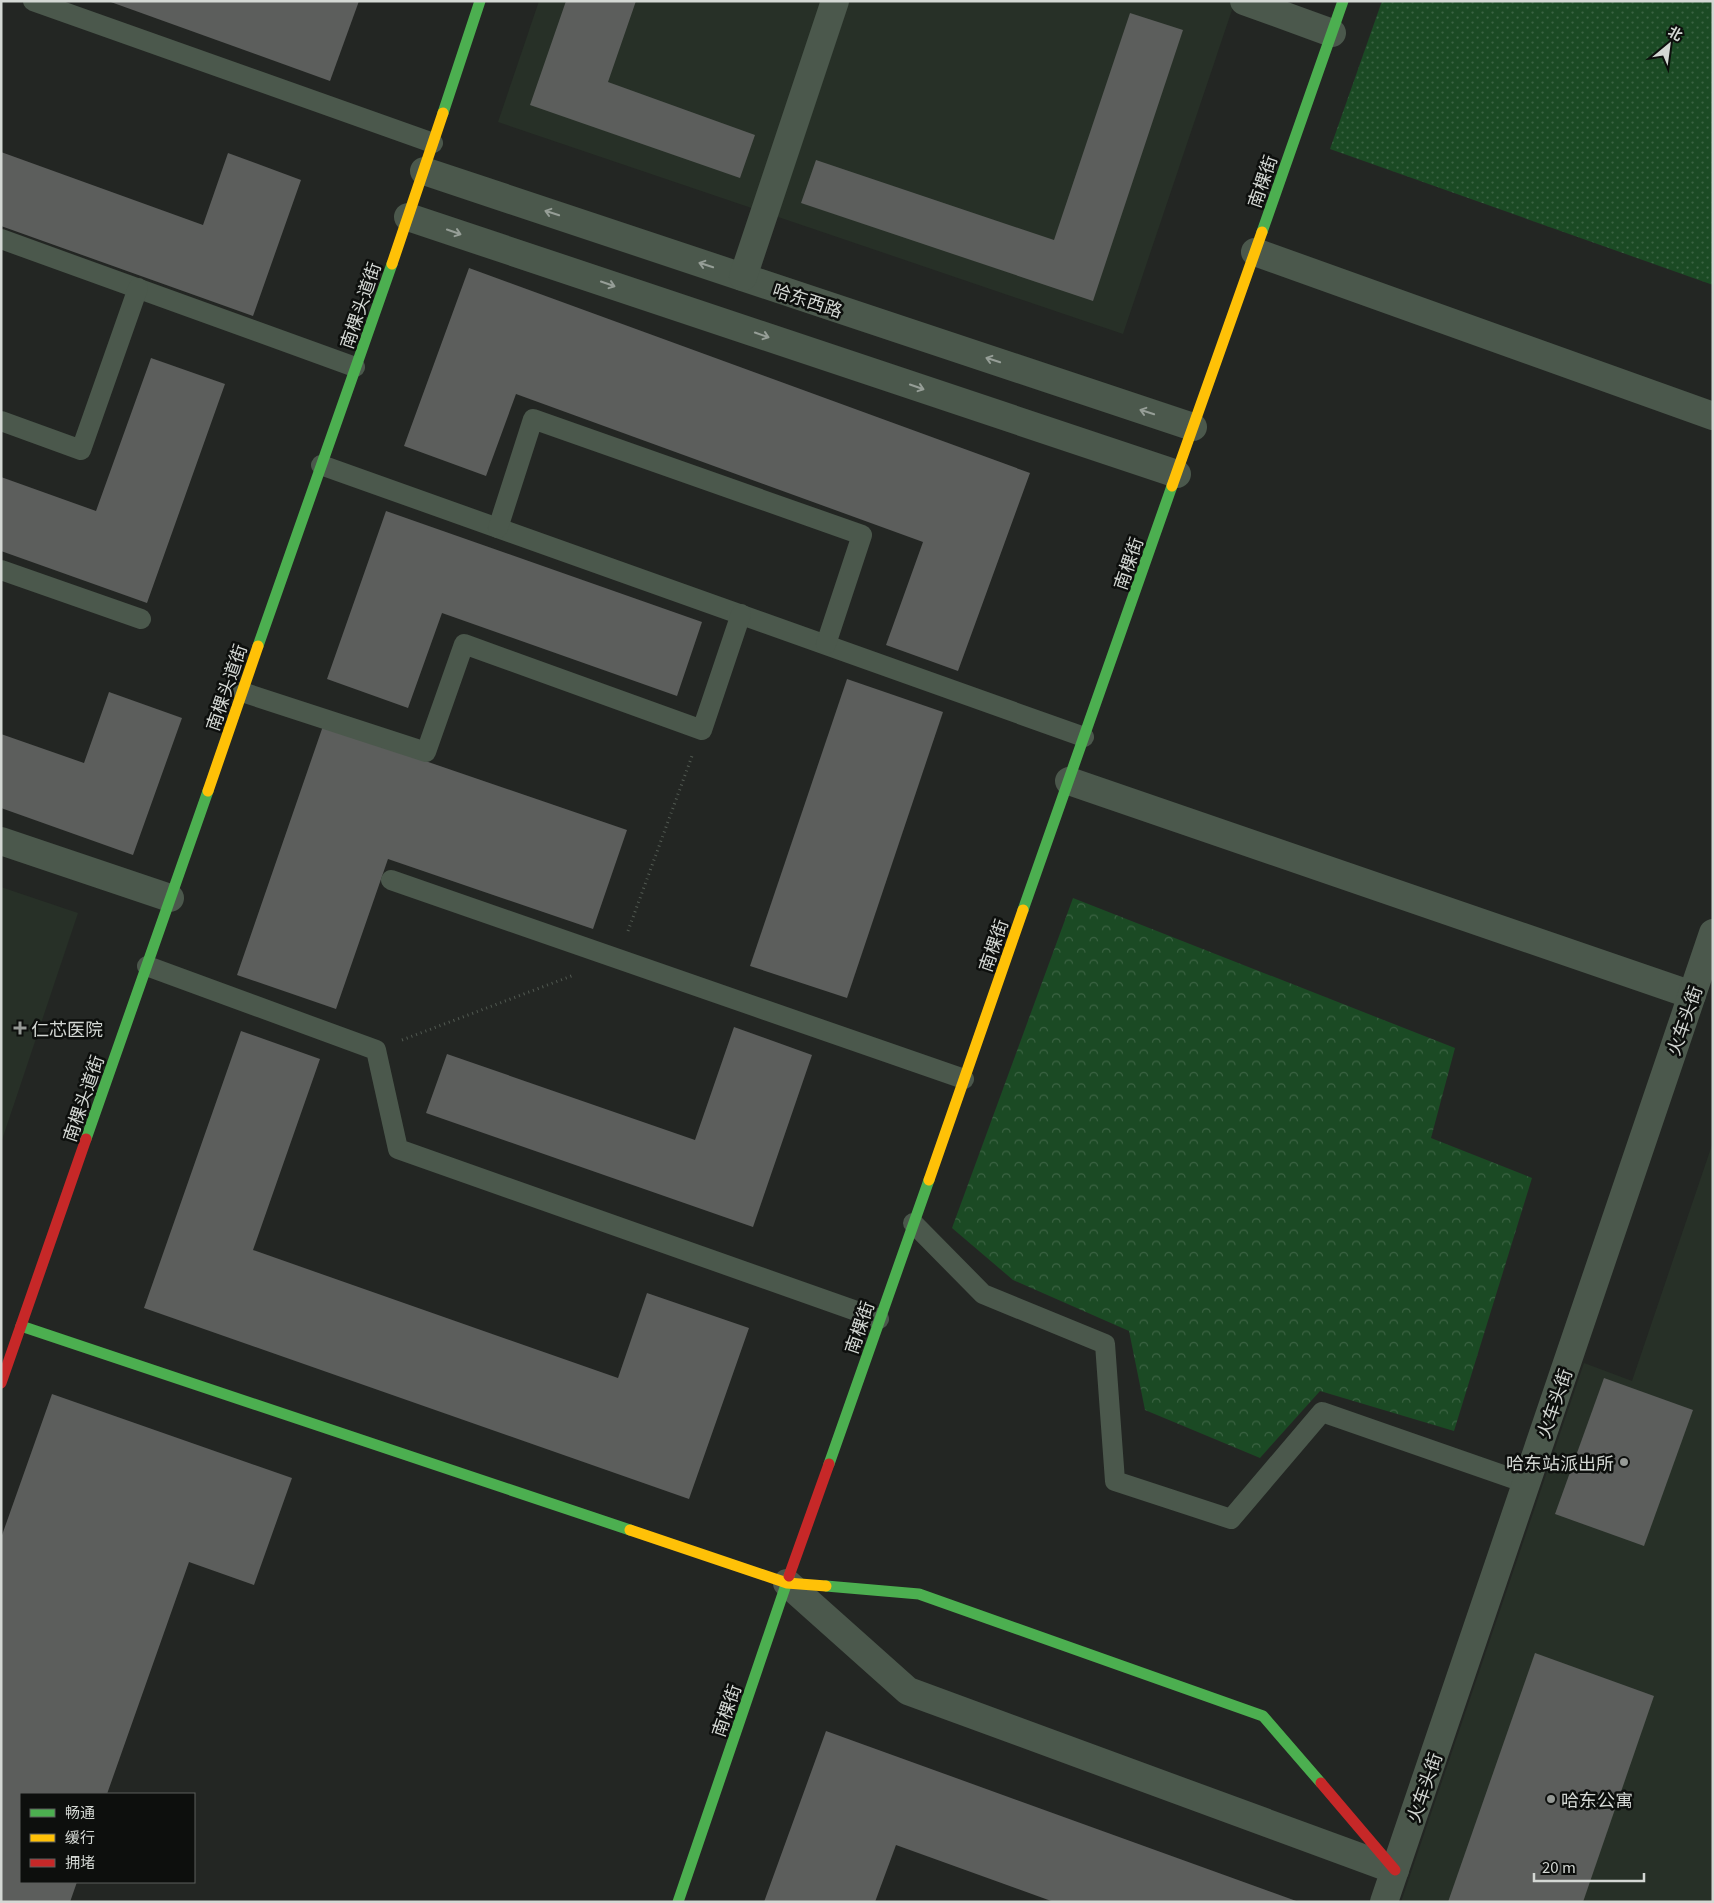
<svg xmlns="http://www.w3.org/2000/svg" width="1714" height="1903" font-family="Georgia,'Noto Sans SC',serif">
	<defs>
		<pattern id="forest-crowns" width="20" height="18" patternUnits="userSpaceOnUse" patternTransform="scale(1.25)"><rect width="20" height="18" fill="#1b4a24"/><path d="M2 6a3 3 0 1 1 6 0M12 15a3 3 0 1 1 6 0" fill="none" stroke="#3b6343"/></pattern>
		<pattern id="park-dots" width="8" height="8" patternUnits="userSpaceOnUse" patternTransform="scale(1.25)"><rect width="8" height="8" fill="#1b4a24"/><path d="M2 2h.1M6 6h.1" fill="none" stroke="#3b6343" stroke-width="1.8" stroke-linecap="round"/></pattern>
	</defs>
	<rect width="100%" height="100%" fill="#232623"/>
	<g fill="#273027">
		<path d="M 539,1 L 1235,1 L 1123,334 L 498,122 Z"/>
		<path d="M 1,887 L 78,913 L 1,1143 Z"/>
		<path d="M 1713,1142 L 1713,1902 L 1401,1902 L 1584,1363 L 1632,1381 Z"/>
	</g>
	<path fill="url(#forest-crowns)" d="M 1073,898 L 1455,1048 L 1431,1138 L 1532,1178 L 1454,1431 L 1320,1391 L 1260,1458 L 1145,1410 L 1129,1331 L 1013,1280 L 952,1228 Z"/>
	<path fill="url(#park-dots)" d="M 1382,1 L 1713,1 L 1713,285 L 1330,149 Z"/>
	<g fill="#5c5e5c">
		<path d="M 108,1 L 359,1 L 330,81 Z"/>
		<path d="M 566,1 L 636,1 L 608,82 L 755,135 L 740,178 L 530,105 Z"/>
		<path d="M 1130,13 L 1183,30 L 1093,301 L 801,203 L 816,160 L 1054,240 Z"/>
		<path d="M 1,152 L 203,225 L 228,153 L 301,180 L 253,316 L 1,226 Z"/>
		<path d="M 469,268 L 1030,473 L 958,671 L 886,645 L 923,542 L 516,394 L 486,476 L 404,446 Z"/>
		<path d="M 151,358 L 225,384 L 147,603 L 1,551 L 1,477 L 96,511 Z"/>
		<path d="M 386,511 L 702,622 L 677,696 L 442,613 L 408,708 L 327,679 Z"/>
		<path d="M 847,679 L 943,712 L 847,998 L 750,966 Z"/>
		<path d="M 109,692 L 182,718 L 133,855 L 1,808 L 1,734 L 84,763 Z"/>
		<path d="M 323,726 L 627,830 L 593,929 L 388,859 L 336,1009 L 237,975 Z"/>
		<path d="M 734,1027 L 812,1055 L 753,1227 L 426,1113 L 447,1054 L 695,1140 Z"/>
		<path d="M 241,1031 L 320,1059 L 253,1250 L 618,1378 L 647,1293 L 749,1328 L 689,1499 L 144,1308 Z"/>
		<path d="M 1604,1378 L 1693,1410 L 1644,1546 L 1555,1514 Z"/>
		<path d="M 52,1394 L 292,1478 L 254,1585 L 189,1562 L 107,1794 L 21,1794 L 21,1882 L 77,1882 L 70,1902 L 1,1902 L 1,1538 Z"/>
		<path d="M 1535,1653 L 1654,1696 L 1583,1902 L 1448,1902 Z"/>
		<path d="M 826,1731 L 1299,1902 L 1054,1902 L 896,1845 L 875,1902 L 764,1902 Z"/>
	</g>
	<g fill="none" stroke-linecap="round" stroke-linejoin="round">
		<g stroke="#525a52" stroke-width="3" stroke-dasharray="1 4" stroke-linecap="butt">
			<path d="M 628,931 L 692,756"/>
			<path d="M 402,1040 L 574,975"/>
		</g>
		<g stroke="#4b584c" stroke-width="20">
			<path d="M 33,1 L 433,143"/>
			<path d="M 1,239 L 355,367"/>
			<path d="M 1,421 L 81,450 L 138,288"/>
			<path d="M 321,465 L 1084,737"/>
			<path d="M 498,528 L 533,419 L 862,535 L 826,644"/>
			<path d="M 1,570 L 141,619"/>
			<path d="M 242,692 L 426,752 L 464,644 L 702,730 L 741,614"/>
			<path d="M 391,880 L 964,1079"/>
			<path d="M 147,966 L 376,1050 L 398,1149 L 879,1319"/>
			<path d="M 913,1223 L 983,1294 L 1105,1344 L 1115,1481 L 1231,1519 L 1322,1412 L 1526,1483"/>
		</g>
		<g stroke="#4b584c" stroke-width="28">
			<path d="M 1244,1 L 1332,33"/>
			<path d="M 424,171 L 1193,427"/>
			<path d="M 408,217 L 1177,474"/>
			<path d="M 1255,252 L 1713,416"/>
			<path d="M 743,277 L 835,1"/>
			<path d="M 1069,781 L 1692,995"/>
			<path d="M 1,841 L 170,898"/>
			<path d="M 787,1583 L 908,1691 L 1395,1870"/>
			<path d="M 1384,1902 L 1713,933"/>
		</g>
		<g stroke="#4caf50" stroke-width="11">
			<path d="M 443,113 L 480,1"/>
			<path d="M 1262,232 L 1343,1"/>
			<path d="M 258,646 L 392,264"/>
			<path d="M 1023,910 L 1172,486"/>
			<path d="M 86,1139 L 208,791"/>
			<path d="M 21,1326 L 630,1530"/>
			<path d="M 829,1464 L 929,1180"/>
			<path d="M 826,1586 L 919,1594 L 1263,1716 L 1321,1783"/>
			<path d="M 678,1902 L 789,1576"/>
		</g>
		<g stroke="#ffc107" stroke-width="11">
			<path d="M 392,264 L 443,113"/>
			<path d="M 1172,486 L 1262,232"/>
			<path d="M 208,791 L 258,646"/>
			<path d="M 929,1180 L 1023,910"/>
			<path d="M 630,1530 L 787,1583 L 826,1586"/>
		</g>
		<g stroke="#c62828" stroke-width="11">
			<path d="M 1,1383 L 86,1139"/>
			<path d="M 789,1576 L 829,1464"/>
			<path d="M 1321,1783 L 1395,1870"/>
		</g>
	</g>
	<defs><path id="oneway-shaft" d="M-6 0H5M1.5-3L5.5 0L1.5 3" fill="none" stroke-width="1.6" stroke-linecap="round" stroke-linejoin="round" transform="scale(1.25)"/></defs>
	<g stroke="#969e97">
		<use href="#oneway-shaft" transform="translate(552 213) rotate(-162)"/>
		<use href="#oneway-shaft" transform="translate(454 232) rotate(19)"/>
		<use href="#oneway-shaft" transform="translate(706 265) rotate(-162)"/>
		<use href="#oneway-shaft" transform="translate(608 284) rotate(19)"/>
		<use href="#oneway-shaft" transform="translate(762 335) rotate(19)"/>
		<use href="#oneway-shaft" transform="translate(993 360) rotate(-162)"/>
		<use href="#oneway-shaft" transform="translate(917 387) rotate(19)"/>
		<use href="#oneway-shaft" transform="translate(1147 412) rotate(-162)"/>
	</g>
	<g fill="#969a96" stroke="#0d0f0d" stroke-width="2">
		<path d="M17.5 1020.5h5v5h5v5h-5v5h-5v-5h-5v-5h5z"/>
		<circle cx="1624" cy="1462" r="5"/>
		<circle cx="1551" cy="1799" r="5"/>
	</g>
	<g text-anchor="middle" dominant-baseline="central" stroke-width="5" stroke-linejoin="round" paint-order="stroke">
		<g font-size="18" fill="#d4d8d4" stroke="#0d0f0d">
			<text transform="translate(1261 181) rotate(-71)">南棵街</text>
			<text transform="translate(808 299) rotate(18)">哈东西路</text>
			<text transform="translate(359 305) rotate(-71)">南棵头道街</text>
			<text transform="translate(1127 563) rotate(-71)">南棵街</text>
			<text transform="translate(225 687) rotate(-71)">南棵头道街</text>
			<text transform="translate(992 945) rotate(-71)">南棵街</text>
			<text transform="translate(1683 1020) rotate(-71)">火车头街</text>
			<text transform="translate(82 1098) rotate(-71)">南棵头道街</text>
			<text transform="translate(858 1327) rotate(-71)">南棵街</text>
			<text transform="translate(1553 1403) rotate(-71)">火车头街</text>
			<text transform="translate(725 1710) rotate(-71)">南棵街</text>
			<text transform="translate(1423 1787) rotate(-71)">火车头街</text>
		</g>
		<g font-size="18" fill="#d4d8d4" stroke="#0d0f0d" text-anchor="start">
			<text x="31" y="1028">仁芯医院</text>
			<text x="1614" y="1462" text-anchor="end">哈东站派出所</text>
			<text x="1561" y="1799">哈东公寓</text>
		</g>
	</g>
	<rect width="1714" height="1903" fill="none" stroke="#d4d8d4" stroke-width="5"/>
	<rect x="20" y="1793" width="175" height="90" fill="#0d0f0d" stroke="#5d5f5d"/>
	<rect x="30" y="1809" width="25" height="8" fill="#4caf50" stroke="#5d5f5d"/>
	<text x="65" y="1818" font-size="15" fill="#d4d8d4">畅通</text>
	<rect x="30" y="1834" width="25" height="8" fill="#ffc107" stroke="#5d5f5d"/>
	<text x="65" y="1843" font-size="15" fill="#d4d8d4">缓行</text>
	<rect x="30" y="1859" width="25" height="8" fill="#c62828" stroke="#5d5f5d"/>
	<text x="65" y="1868" font-size="15" fill="#d4d8d4">拥堵</text>
	<g transform="translate(1669 45) rotate(29)" stroke="#0d0f0d" stroke-width="4" paint-order="stroke">
	<path d="M0-4L9 19L0 12L-9 19Z" fill="#d4d8d4"/>
	<text y="-8" font-size="14" font-weight="bold" text-anchor="middle" fill="#d4d8d4">北</text>
	</g>
	<path d="M1534 1873v8h110v-8" fill="none" stroke="#d4d8d4" stroke-width="2.5"/>
	<text x="1542" y="1873" font-size="15" fill="#d4d8d4" stroke="#0d0f0d" stroke-width="4" paint-order="stroke">20 m</text>
</svg>
